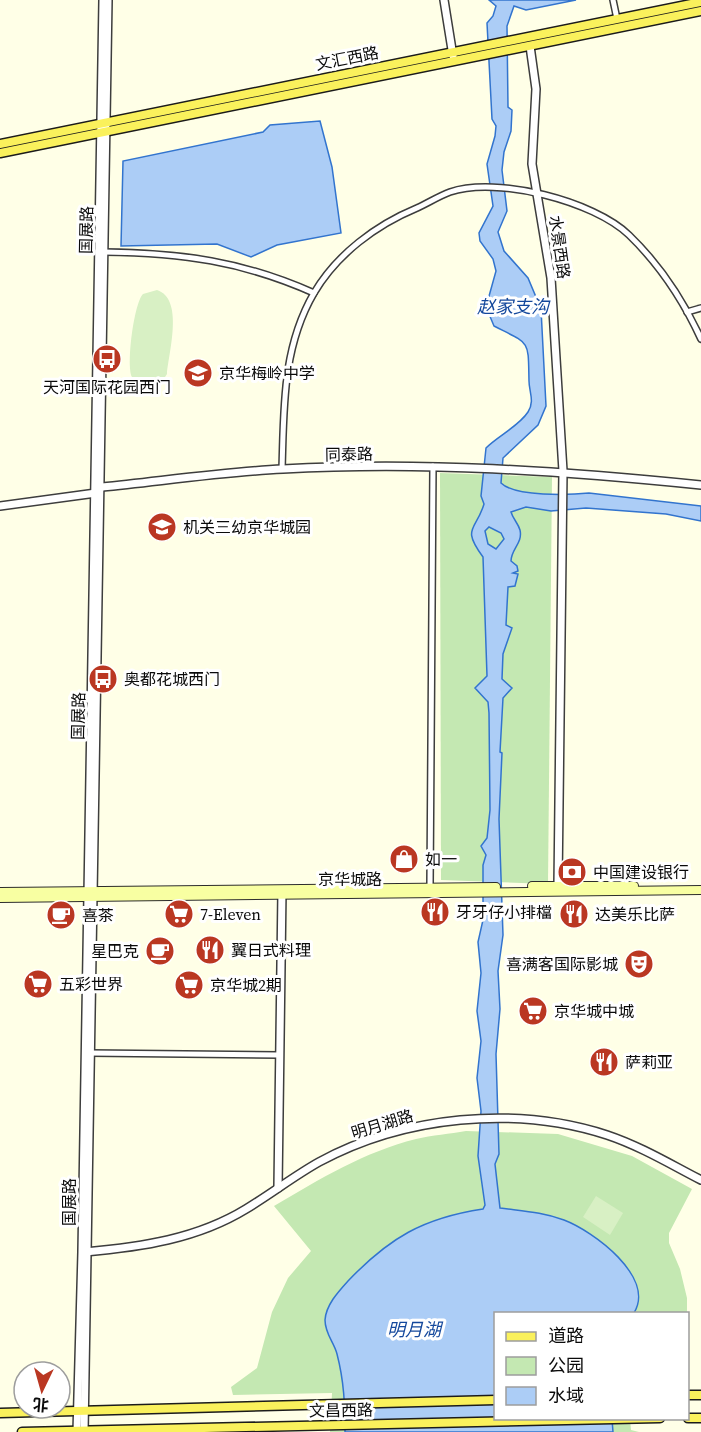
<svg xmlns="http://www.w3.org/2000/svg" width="701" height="1432" font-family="'Source Serif 4','Noto Sans SC',serif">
	<rect width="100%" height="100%" fill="#ffffe7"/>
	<g fill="#c4e8b2">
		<path d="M 440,473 L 552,477 L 548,884 L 441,880 Z"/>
		<path d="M 466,1131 L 558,1134 L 632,1156 L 692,1189 L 669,1233 L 669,1243 L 680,1269 L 687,1298 L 687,1313 L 496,1314 L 496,1418 L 630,1419 L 631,1430 L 639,1432 L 330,1432 L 332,1393 L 233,1395 L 231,1387 L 257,1368 L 272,1312 L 288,1278 L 311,1251 L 274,1206 C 320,1179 364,1152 416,1139 C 432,1135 450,1134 466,1131 Z"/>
	</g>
	<g fill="#d8f0c4">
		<path d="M 157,290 C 184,299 169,351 167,374 L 161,383 L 147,388 C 141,386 135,383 132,377 C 126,365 134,303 143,294 Z"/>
		<path d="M 596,1196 L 623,1213 L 610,1235 L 583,1217 Z"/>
	</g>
	<g fill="#accdf6" stroke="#3274ce" stroke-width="1.5" fill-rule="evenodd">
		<path d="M 489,0 L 576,0 L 526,10 L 514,6 L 507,26 L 508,107 L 512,110 L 511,131 L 504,152 L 502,170 L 507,211 L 498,232 L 504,251 L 528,278 L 541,309 L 546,406 L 538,425 L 503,458 L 501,483 C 515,497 570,495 589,493 L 701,506 L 701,521 L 666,514 L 586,508 L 551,511 L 526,507 L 511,512 C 513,519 518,523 520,530 C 523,543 511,549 511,561 L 517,566 L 518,571 L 513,573 L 518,574 L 515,586 L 508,587 L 506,625 L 512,628 L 503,654 L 502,679 L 512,688 L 503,698 L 500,752 L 502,753 L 499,819 L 503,935 L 498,971 L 500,1009 L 496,1054 L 499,1154 L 495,1164 L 500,1208 C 522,1211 543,1212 564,1220 C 593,1231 656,1277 634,1313 L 496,1314 L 496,1418 L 612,1419 L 613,1432 L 345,1432 C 345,1405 344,1381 337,1354 C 334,1342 325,1334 325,1320 C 326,1305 338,1292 348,1281 C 389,1238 423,1218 483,1209 L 485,1205 L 478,1156 L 481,1111 L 477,1078 L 481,1041 L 477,1011 L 481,973 L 478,942 L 483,920 L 483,865 L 486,855 L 481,846 L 487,838 L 490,810 L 489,713 L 488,702 L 475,688 L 487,676 L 483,557 C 461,527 476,531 484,504 L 481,496 L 486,448 C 498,436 519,426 528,412 C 535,401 529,392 529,381 C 528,339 531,345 494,326 L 486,307 L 496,271 L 493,259 L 480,241 L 479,233 L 493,206 L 487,164 L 495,136 L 496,126 L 492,119 L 487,23 L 493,16 L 496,6 ZM 489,527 L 501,533 L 504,539 L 496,549 L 488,544 L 485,531 Z"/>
		<path d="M 320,121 L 332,167 L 341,233 L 277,245 L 251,257 L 217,244 L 121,246 L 123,161 L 263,132 L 270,125 Z"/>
	</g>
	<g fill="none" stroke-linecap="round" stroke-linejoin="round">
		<g stroke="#3d3d3d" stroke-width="8">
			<g id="minor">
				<path d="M 613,0 L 617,19"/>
				<path d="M 104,252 C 182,253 242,261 314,293"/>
				<path d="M 687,312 L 701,308"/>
				<path d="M 282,469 C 284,408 282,348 314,293 C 337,254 376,225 417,208 C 428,203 439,196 450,192 C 497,176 594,201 629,235 C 659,264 684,302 701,339"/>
				<path d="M 430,886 L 433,466"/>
				<path d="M 89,1053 L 279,1055"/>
			</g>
		</g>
		<g stroke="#3d3d3d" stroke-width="10">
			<g id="tertiary">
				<path d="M 444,0 L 453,56"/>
				<path d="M 530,46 L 536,89 L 532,164 L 551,278 L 563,471 L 558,886"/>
				<path d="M 0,506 L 96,493 L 102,487 C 162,481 223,472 283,469 C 423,461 562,471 701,485"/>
				<path d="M 278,1188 L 282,890"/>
				<path d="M 85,1252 C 141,1247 197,1239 246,1209 C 271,1194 294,1176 319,1162 C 404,1116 515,1105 607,1135 C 640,1146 670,1164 701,1180"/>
				<path d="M 77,1432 L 82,1252 L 103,0"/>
				<path d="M 84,1432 L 108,0"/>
			</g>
		</g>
		<g stroke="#2c2c2c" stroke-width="10">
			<g id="secondary">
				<path d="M 532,886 L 634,886"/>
				<path d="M 0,892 L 496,887"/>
				<path d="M 0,898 L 701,890"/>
			</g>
		</g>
		<g stroke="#1b1b1b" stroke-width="11">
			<g id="primary">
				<path d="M 0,144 L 701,2"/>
				<path d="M 0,153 L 701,11"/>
				<path d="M 688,1395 L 701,1395"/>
				<path d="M 0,1413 L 496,1400"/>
				<path d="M 688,1418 L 701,1418"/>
				<path d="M 22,1432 L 660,1418"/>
			</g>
		</g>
		<use href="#minor" stroke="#fff" stroke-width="5"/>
		<use href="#tertiary" stroke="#fff" stroke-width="7"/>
		<use href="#secondary" stroke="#f8ffa2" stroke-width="8"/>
		<use href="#primary" stroke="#faf15c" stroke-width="8"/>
	</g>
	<defs>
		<g id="bus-disc" transform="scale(1.5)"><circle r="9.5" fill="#ba3722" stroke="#fff"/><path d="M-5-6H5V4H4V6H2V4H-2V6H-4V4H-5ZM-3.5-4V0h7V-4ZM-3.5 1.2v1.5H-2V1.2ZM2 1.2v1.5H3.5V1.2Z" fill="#fff"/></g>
		<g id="school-disc" transform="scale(1.5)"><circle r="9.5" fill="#ba3722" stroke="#fff"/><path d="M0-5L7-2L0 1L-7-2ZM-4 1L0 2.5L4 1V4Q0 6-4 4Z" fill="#fff"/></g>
		<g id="shop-disc" transform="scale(1.5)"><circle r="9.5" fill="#ba3722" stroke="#fff"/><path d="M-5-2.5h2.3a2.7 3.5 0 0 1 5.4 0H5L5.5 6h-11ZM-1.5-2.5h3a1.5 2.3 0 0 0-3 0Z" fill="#fff"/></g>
		<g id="bank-disc" transform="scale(1.5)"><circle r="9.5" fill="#ba3722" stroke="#fff"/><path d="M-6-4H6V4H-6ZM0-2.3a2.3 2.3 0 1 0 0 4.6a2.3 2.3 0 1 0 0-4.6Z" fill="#fff"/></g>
		<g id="restaurant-disc" transform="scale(1.5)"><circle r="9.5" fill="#ba3722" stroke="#fff"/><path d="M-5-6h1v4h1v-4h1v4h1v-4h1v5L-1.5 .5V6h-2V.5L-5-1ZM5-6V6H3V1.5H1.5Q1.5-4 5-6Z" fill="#fff"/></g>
		<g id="supermarket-disc" transform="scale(1.5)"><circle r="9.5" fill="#ba3722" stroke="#fff"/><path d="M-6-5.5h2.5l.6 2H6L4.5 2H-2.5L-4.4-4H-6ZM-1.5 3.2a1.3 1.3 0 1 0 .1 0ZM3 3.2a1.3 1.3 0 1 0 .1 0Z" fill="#fff"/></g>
		<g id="cafe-disc" transform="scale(1.5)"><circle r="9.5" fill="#ba3722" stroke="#fff"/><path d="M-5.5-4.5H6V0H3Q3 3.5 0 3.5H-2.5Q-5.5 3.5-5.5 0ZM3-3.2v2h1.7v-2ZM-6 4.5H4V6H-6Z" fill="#fff"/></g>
		<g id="theatre-disc" transform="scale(1.5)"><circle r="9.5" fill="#ba3722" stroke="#fff"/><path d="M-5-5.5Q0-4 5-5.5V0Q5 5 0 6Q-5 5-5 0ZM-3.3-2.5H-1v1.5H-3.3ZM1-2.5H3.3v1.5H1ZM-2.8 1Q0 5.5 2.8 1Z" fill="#fff"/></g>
	</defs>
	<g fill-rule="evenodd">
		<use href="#bus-disc" x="107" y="359"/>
		<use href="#school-disc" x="198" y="373"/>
		<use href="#school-disc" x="162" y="527"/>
		<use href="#bus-disc" x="103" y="679"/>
		<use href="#shop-disc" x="404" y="859"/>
		<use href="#bank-disc" x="572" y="872"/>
		<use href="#restaurant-disc" x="435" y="912"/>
		<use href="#supermarket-disc" x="179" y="914"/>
		<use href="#restaurant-disc" x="574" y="914"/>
		<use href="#cafe-disc" x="61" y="915"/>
		<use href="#restaurant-disc" x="210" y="950"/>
		<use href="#cafe-disc" x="160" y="951"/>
		<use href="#theatre-disc" x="639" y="964"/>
		<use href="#supermarket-disc" x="38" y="984"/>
		<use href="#supermarket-disc" x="189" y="985"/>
		<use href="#supermarket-disc" x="533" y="1011"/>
		<use href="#restaurant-disc" x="604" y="1062"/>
	</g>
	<g text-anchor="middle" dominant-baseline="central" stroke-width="6" stroke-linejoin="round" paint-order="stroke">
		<g font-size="16" fill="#0a0a0a" stroke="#fff">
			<text transform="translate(347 58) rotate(-11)">文汇西路</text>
			<text transform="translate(86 230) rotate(-89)">国展路</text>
			<text transform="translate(560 247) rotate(82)">水景西路</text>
			<text transform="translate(349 454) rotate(-1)">同泰路</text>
			<text transform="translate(78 716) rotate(-89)">国展路</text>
			<text x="350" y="879">京华城路</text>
			<text transform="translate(382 1124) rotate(-17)">明月湖路</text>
			<text transform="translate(69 1202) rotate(-90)">国展路</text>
			<text transform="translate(341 1410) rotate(-1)">文昌西路</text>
		</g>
		<g font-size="16" fill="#0a0a0a" stroke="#fff" text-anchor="start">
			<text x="219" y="373">京华梅岭中学</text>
			<text x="107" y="387" text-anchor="middle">天河国际花园西门</text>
			<text x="183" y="527">机关三幼京华城园</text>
			<text x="124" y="679">奥都花城西门</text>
			<text x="425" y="859">如一</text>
			<text x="593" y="872">中国建设银行</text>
			<text x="456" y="912">牙牙仔小排檔</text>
			<text x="200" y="914">7-Eleven</text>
			<text x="595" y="914">达美乐比萨</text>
			<text x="82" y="915">喜茶</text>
			<text x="231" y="950">翼日式料理</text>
			<text x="139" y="951" text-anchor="end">星巴克</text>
			<text x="618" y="964" text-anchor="end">喜满客国际影城</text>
			<text x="59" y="984">五彩世界</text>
			<text x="210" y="985">京华城2期</text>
			<text x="554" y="1011">京华城中城</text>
			<text x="625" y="1062">萨莉亚</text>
		</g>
		<g font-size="18" font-style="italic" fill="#14489c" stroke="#fff">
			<text x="513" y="306">赵家支沟</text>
			<text x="414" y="1329">明月湖</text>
		</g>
	</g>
	<rect x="494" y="1312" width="195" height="108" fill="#ffffff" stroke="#9d9d9d" stroke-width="1.5"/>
	<rect x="506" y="1332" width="30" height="9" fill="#faf15c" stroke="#9d9d9d" stroke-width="1.5"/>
	<text x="548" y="1342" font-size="18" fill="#0a0a0a">道路</text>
	<rect x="506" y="1357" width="30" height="18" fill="#c4e8b2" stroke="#9d9d9d" stroke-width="1.5"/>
	<text x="548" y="1372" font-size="18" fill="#0a0a0a">公园</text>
	<rect x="506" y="1387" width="30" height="18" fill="#accdf6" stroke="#9d9d9d" stroke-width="1.5"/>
	<text x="548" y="1402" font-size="18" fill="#0a0a0a">水域</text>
	<g transform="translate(42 1390) rotate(185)"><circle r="28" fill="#ffffff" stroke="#9d9d9d" stroke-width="1.5"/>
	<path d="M0-4.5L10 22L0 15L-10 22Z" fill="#ba3722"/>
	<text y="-9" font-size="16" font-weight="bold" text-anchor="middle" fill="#0a0a0a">北</text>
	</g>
</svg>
